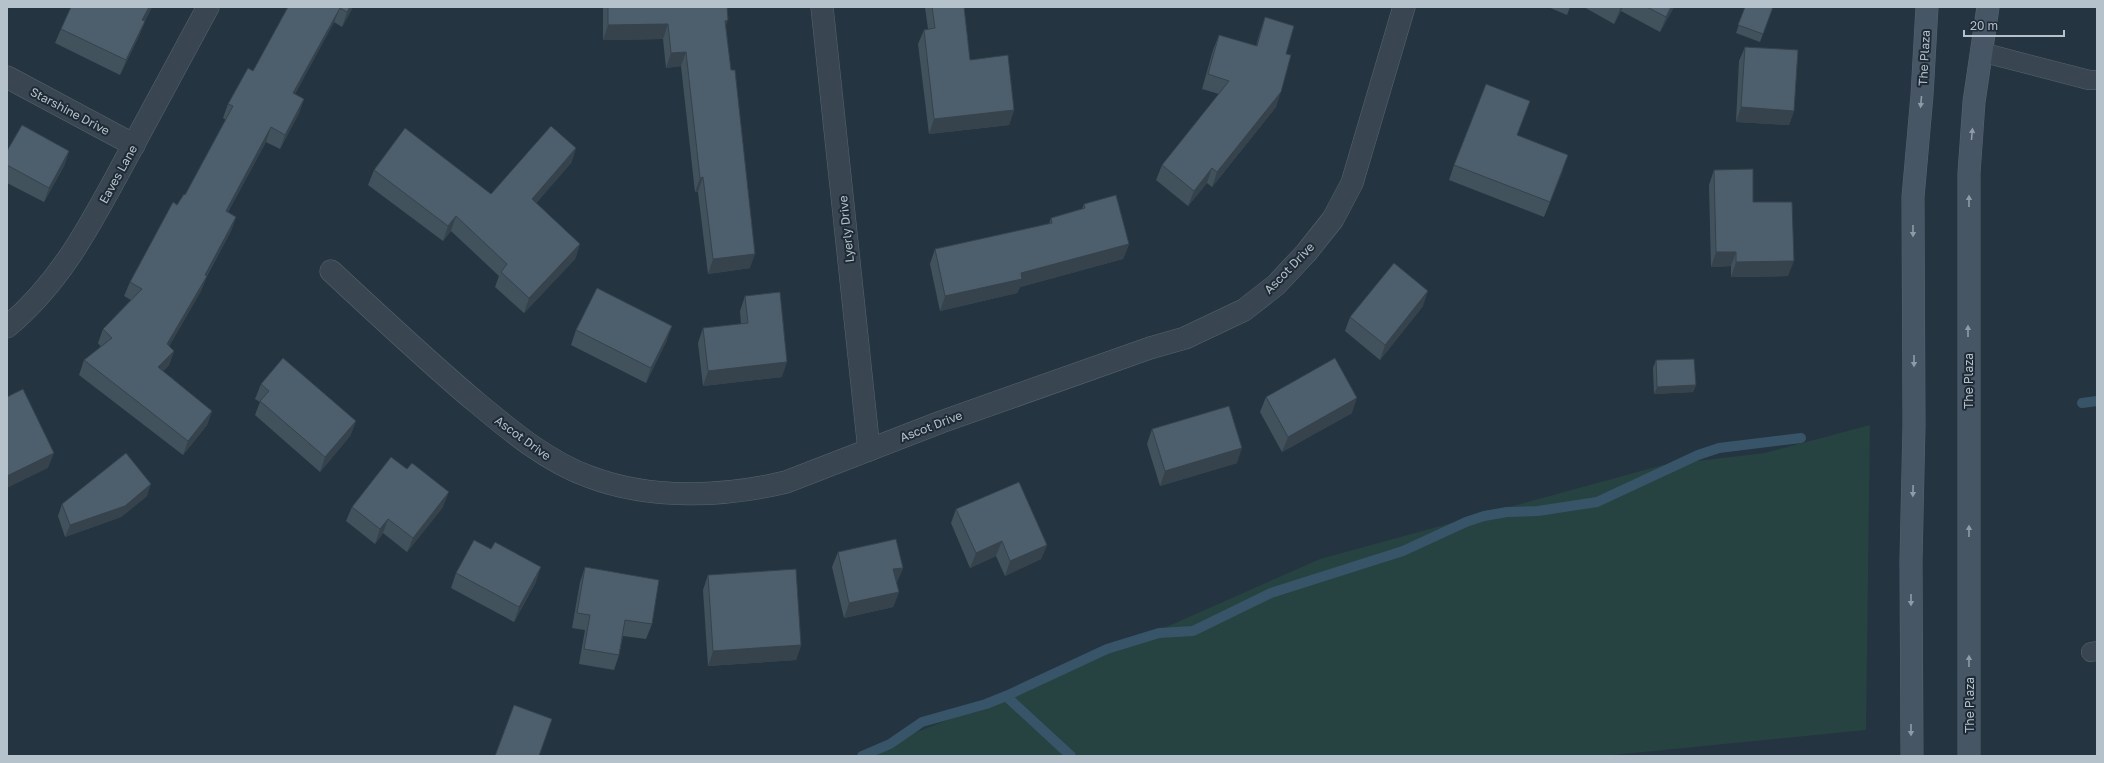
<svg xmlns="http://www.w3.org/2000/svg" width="2104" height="763" font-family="'Golos Text',sans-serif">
	<rect width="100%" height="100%" fill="#243541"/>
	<path fill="#264241" d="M 1870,425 L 1866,730 L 1603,756 L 860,756 L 881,746 L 1026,689 L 1320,559 L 1663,465 L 1765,453 Z"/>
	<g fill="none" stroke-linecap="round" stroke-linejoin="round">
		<g stroke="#385469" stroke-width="10">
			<path d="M 2082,403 L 2097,401"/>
			<path d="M 1006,696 L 1071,756"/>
			<path d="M 862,756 L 890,744 L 922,722 L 986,704 L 1006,696 L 1107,649 L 1159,633 L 1193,631 L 1271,593 L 1403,551 L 1466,522 L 1484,516 L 1507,512 L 1538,511 L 1597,502 L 1698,455 L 1719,448 L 1801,438"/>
		</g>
		<g stroke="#57646e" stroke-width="20">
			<g id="service">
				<path d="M 1981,52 L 2089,80 L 2097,80"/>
				<path d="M 2091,652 L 2097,651"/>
			</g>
		</g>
		<g stroke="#57646e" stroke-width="23">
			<g id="minor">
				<path d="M 822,7 L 869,450"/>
				<path d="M 7,77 L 134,145"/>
				<path d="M 331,271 C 377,314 422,356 470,397 C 506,427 545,461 590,477 C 651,500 724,497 786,482 L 941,422 L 1150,348 L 1185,338 L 1244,310 L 1276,285 L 1306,253 L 1333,219 L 1352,183 L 1404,7"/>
				<path d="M 7,327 C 60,283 89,227 121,168 C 150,114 179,61 208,7"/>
			</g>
		</g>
		<g stroke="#57646e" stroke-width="23">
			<g id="secondary">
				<path d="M 1912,756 L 1911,561 L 1914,425 L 1913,197 L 1922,95 L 1927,7"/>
				<path d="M 1969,756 L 1969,173 L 1974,102 L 1988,7"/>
			</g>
		</g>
		<use href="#service" stroke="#394651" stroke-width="19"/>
		<use href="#minor" stroke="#394651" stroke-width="22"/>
		<use href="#secondary" stroke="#475664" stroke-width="22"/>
	</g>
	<g fill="#42525d">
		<path d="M 71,7 L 152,7 L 145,21 L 139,36 L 120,75 L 55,43 L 61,29 Z"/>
		<path d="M 288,7 L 353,7 L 342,27 L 334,22 L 295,94 L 304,99 L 299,113 L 280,149 L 266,142 L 228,212 L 236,217 L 231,231 L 207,276 L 201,291 L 169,346 L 174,351 L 169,365 L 163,371 L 212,411 L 207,425 L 183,455 L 79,375 L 84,360 L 101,347 L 98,343 L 103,329 L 131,300 L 124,296 L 130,282 L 177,205 L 185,195 L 226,120 L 223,118 L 228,104 L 253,71 Z"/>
		<path d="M 603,7 L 727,7 L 726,27 L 750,268 L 708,274 L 698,192 L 695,192 L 681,66 L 666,68 L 663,39 L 603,40 Z"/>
		<path d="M 925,7 L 964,7 L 970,60 L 1014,110 L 1009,125 L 929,134 L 918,44 L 924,30 L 928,29 Z"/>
		<path d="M 1548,7 L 1570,7 L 1567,15 Z"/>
		<path d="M 1584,7 L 1674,7 L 1660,32 L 1621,11 L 1614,24 Z"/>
		<path d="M 1745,7 L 1773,7 L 1760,42 L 1736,33 Z"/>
		<path d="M 1265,17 L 1286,54 L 1276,107 L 1212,187 L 1207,183 L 1188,206 L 1156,180 L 1162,165 L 1219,94 L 1202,89 L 1213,50 L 1219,35 L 1256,46 L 1260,32 Z"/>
		<path d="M 1745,47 L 1794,111 L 1789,125 L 1736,122 L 1739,61 Z"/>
		<path d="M 1530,101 L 1517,135 L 1563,170 L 1544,217 L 1449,180 L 1454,165 Z"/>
		<path d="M 576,148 L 571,163 L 536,203 L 580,244 L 575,259 L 524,313 L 495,287 L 499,276 L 451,231 L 443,241 L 368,185 L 374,170 L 491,194 Z"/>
		<path d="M 7,151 L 69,151 L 64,166 L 44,202 L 7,183 Z"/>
		<path d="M 1714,170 L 1753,202 L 1788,276 L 1731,277 L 1731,266 L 1711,267 L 1709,185 Z"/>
		<path d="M 1084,204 L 1129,244 L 1123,259 L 1020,287 L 1017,293 L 940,311 L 930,264 L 935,249 L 1049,224 L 1051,218 L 1082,209 Z"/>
		<path d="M 745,296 L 782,377 L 703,386 L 698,343 L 703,328 L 741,324 L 740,311 Z"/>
		<path d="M 1423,306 L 1380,360 L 1345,331 L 1350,317 Z"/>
		<path d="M 576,330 L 667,340 L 646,383 L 571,345 Z"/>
		<path d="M 1656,360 L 1696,385 L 1693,392 L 1654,394 L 1653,368 Z"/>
		<path d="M 261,384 L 356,421 L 350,436 L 320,472 L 255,415 L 260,402 L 255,399 Z"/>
		<path d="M 1266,397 L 1352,413 L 1282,452 L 1260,412 Z"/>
		<path d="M 1152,429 L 1237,463 L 1160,486 L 1147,444 Z"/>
		<path d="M 147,496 L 121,517 L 65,537 L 58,516 L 62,504 Z"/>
		<path d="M 352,507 L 443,507 L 407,552 L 383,533 L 375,544 L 346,521 Z"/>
		<path d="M 956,509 L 1047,545 L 1041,559 L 1005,576 L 996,556 L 970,568 L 951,523 Z"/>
		<path d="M 838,552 L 903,568 L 897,582 L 896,583 L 899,592 L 893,607 L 844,618 L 832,567 Z"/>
		<path d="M 585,567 L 652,624 L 646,639 L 623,636 L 619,655 L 614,670 L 579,664 L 585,630 L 572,628 L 580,582 Z"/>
		<path d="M 456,573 L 536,582 L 514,622 L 451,588 Z"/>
		<path d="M 708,575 L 801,645 L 796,660 L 708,666 L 703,590 Z"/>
	</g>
	<g fill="#36424c">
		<path d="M 149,7 L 152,7 L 137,35 L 142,20 Z"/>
		<path d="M 350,7 L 353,7 L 342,27 L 347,12 Z"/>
		<path d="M 1621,7 L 1623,7 L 1614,24 L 1620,9 Z"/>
		<path d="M 1671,7 L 1674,7 L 1660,32 L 1666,17 Z"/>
		<path d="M 340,8 L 334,22 L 288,107 L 293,93 Z"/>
		<path d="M 728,20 L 723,35 L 725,21 Z"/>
		<path d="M 145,21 L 139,36 L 120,75 L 126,60 Z"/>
		<path d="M 668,24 L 663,39 L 603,40 L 608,25 Z"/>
		<path d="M 686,52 L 681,66 L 666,68 L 671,53 Z"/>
		<path d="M 1281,92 L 1276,107 L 1212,187 L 1217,172 Z"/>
		<path d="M 304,99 L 299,113 L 280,149 L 285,135 Z"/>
		<path d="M 1741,107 L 1794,111 L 1789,125 L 1736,122 Z"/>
		<path d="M 1014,110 L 1009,125 L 929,134 L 934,119 Z"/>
		<path d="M 271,127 L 266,142 L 220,226 L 226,211 Z"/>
		<path d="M 576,148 L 571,163 L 527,214 L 532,199 Z"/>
		<path d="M 69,151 L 64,166 L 44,202 L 49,188 Z"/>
		<path d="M 1568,155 L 1563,170 L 1544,217 L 1550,202 Z"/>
		<path d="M 1212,168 L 1207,183 L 1188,206 L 1194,191 Z"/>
		<path d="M 703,177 L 698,192 L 695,192 L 700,178 Z"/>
		<path d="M 456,216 L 451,231 L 443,241 L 448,226 Z"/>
		<path d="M 236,217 L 231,231 L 205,278 L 207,276 L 201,291 L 162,359 L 167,344 Z"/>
		<path d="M 580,244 L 575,259 L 524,313 L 529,298 Z"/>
		<path d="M 1129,244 L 1123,259 L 1020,287 L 1017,293 L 940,311 L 945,296 L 1021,273 Z"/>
		<path d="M 1716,252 L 1736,252 L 1731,266 L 1711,267 Z"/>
		<path d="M 755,254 L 750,268 L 708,274 L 713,259 Z"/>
		<path d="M 1794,261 L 1788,276 L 1731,277 L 1736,262 Z"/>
		<path d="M 1428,291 L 1423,306 L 1380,360 L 1385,345 Z"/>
		<path d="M 672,326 L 667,340 L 646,383 L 651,368 Z"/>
		<path d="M 174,351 L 169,365 L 152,382 L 158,367 Z"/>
		<path d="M 787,362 L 782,377 L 703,386 L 708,371 Z"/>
		<path d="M 1696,385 L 1693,392 L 1654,394 L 1657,387 Z"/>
		<path d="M 1357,398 L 1352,413 L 1282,452 L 1288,437 Z"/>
		<path d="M 212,411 L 207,425 L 183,455 L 188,441 Z"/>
		<path d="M 356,421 L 350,436 L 320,472 L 325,457 Z"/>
		<path d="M 1242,448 L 1237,463 L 1160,486 L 1165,471 Z"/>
		<path d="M 54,453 L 48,468 L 7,488 L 7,476 Z"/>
		<path d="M 151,484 L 147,496 L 121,517 L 65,537 L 70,525 Z"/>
		<path d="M 449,492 L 443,507 L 407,552 L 413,538 Z"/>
		<path d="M 388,519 L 383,533 L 375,544 L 380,529 Z"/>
		<path d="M 1002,541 L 996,556 L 970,568 L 976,553 Z"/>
		<path d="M 1047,545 L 1041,559 L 1005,576 L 1010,561 Z"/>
		<path d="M 541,567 L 536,582 L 514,622 L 519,607 Z"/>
		<path d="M 903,568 L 897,582 L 888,584 L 893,569 Z"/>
		<path d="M 899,592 L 893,607 L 844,618 L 849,603 Z"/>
		<path d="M 801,645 L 796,660 L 708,666 L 713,651 Z"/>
	</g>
	<g fill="#4d5f6c" stroke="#36424c">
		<path d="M 71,7 L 149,7 L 142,20 L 145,21 L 126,60 L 61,29 Z"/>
		<path d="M 288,7 L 350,7 L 347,12 L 340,8 L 293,93 L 304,99 L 285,135 L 271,127 L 226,211 L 236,217 L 205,275 L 207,276 L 167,344 L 174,351 L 158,367 L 212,411 L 188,441 L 84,360 L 112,338 L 103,329 L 142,289 L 130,282 L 173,202 L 177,205 L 184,194 L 185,195 L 233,106 L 228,104 L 248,68 L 253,71 Z"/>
		<path d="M 608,7 L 727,7 L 728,20 L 725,21 L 731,70 L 735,70 L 755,254 L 713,259 L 703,177 L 700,178 L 686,52 L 671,53 L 668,24 L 608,25 Z"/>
		<path d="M 932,7 L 964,7 L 970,60 L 1008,55 L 1014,110 L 934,119 L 924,30 L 935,28 Z"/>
		<path d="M 1647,7 L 1671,7 L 1666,17 Z"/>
		<path d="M 1745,7 L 1773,7 L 1763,34 L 1738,25 Z"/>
		<path d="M 1265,17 L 1294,26 L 1286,54 L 1291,55 L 1281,92 L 1217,172 L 1212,168 L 1194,191 L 1162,165 L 1229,81 L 1208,74 L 1219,35 L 1257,46 Z"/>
		<path d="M 1745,47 L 1798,50 L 1794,111 L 1741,107 Z"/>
		<path d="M 1486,84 L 1530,101 L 1517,135 L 1568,155 L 1550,202 L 1454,165 Z"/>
		<path d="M 22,125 L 69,151 L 49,188 L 7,165 L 7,151 Z"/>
		<path d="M 551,126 L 576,148 L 532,199 L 580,244 L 529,298 L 501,272 L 507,264 L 456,216 L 448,226 L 374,170 L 405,128 L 491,194 Z"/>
		<path d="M 1753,169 L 1753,202 L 1792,202 L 1794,261 L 1736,262 L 1736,252 L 1716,252 L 1714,170 Z"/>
		<path d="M 1116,195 L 1129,244 L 1021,273 L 1022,279 L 945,296 L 935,249 L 1052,223 L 1051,218 L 1085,208 L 1084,204 Z"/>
		<path d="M 1394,263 L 1428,291 L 1385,345 L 1350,317 Z"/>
		<path d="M 597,288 L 672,326 L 651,368 L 576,330 Z"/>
		<path d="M 780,292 L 787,362 L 708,371 L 703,328 L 748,323 L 745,296 Z"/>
		<path d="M 283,358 L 356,421 L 325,457 L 260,401 L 269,391 L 261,384 Z"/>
		<path d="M 1335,358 L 1357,398 L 1288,437 L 1266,397 Z"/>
		<path d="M 1694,359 L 1696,385 L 1657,387 L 1656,360 Z"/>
		<path d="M 23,389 L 54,453 L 7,476 L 7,397 Z"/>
		<path d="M 1229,406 L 1242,448 L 1165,471 L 1152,429 Z"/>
		<path d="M 126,453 L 151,484 L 125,506 L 70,525 L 62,504 Z"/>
		<path d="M 391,457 L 407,469 L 412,463 L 449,492 L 413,538 L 388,519 L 380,529 L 352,507 Z"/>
		<path d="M 1019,482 L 1047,545 L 1010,561 L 1002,541 L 976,553 L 956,509 Z"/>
		<path d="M 896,539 L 903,568 L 893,569 L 899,592 L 849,603 L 838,552 Z"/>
		<path d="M 474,540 L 491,549 L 495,542 L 541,567 L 519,607 L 456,573 Z"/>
		<path d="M 585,567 L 659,580 L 652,624 L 625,620 L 619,655 L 584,649 L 590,615 L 577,613 Z"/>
		<path d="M 796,569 L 801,645 L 713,651 L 708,575 Z"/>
		<path d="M 514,705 L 552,719 L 539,756 L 495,756 Z"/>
	</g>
	<defs><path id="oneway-solid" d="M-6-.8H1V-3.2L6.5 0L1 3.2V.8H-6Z"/></defs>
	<g fill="#8e9ca7">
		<use href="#oneway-solid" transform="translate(1921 102) rotate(95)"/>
		<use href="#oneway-solid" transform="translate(1972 134) rotate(-85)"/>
		<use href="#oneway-solid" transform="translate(1969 201) rotate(-90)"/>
		<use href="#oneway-solid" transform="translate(1913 231) rotate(90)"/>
		<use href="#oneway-solid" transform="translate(1968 331) rotate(-90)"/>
		<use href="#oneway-solid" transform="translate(1914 361) rotate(90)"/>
		<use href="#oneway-solid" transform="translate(1913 491) rotate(91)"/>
		<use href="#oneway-solid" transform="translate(1969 531) rotate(-90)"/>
		<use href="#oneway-solid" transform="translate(1911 600) rotate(90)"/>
		<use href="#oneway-solid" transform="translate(1969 661) rotate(-90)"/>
		<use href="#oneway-solid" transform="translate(1911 730) rotate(90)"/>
	</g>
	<g text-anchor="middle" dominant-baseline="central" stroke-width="4" stroke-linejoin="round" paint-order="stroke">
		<g font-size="12" fill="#b5c1cb" stroke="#1e2b36">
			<text transform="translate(1924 58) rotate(-87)">The Plaza</text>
			<text transform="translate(70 111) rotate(28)">Starshine Drive</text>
			<text transform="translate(118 174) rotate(-61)">Eaves Lane</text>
			<text transform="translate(846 229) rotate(-96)">Lyerly Drive</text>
			<text transform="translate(1289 268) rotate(-46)">Ascot Drive</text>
			<text transform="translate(1968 381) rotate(-90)">The Plaza</text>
			<text transform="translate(931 426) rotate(-21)">Ascot Drive</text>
			<text transform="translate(523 438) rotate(36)">Ascot Drive</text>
			<text transform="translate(1969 705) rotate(-90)">The Plaza</text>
		</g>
	</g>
	<rect width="2104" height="763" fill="none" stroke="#b5c1cb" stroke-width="16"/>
	<path d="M1964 30v6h100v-6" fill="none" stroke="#b5c1cb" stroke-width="2"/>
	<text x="1970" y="30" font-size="12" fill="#b5c1cb" stroke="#1e2b36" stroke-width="3" paint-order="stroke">20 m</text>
</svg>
